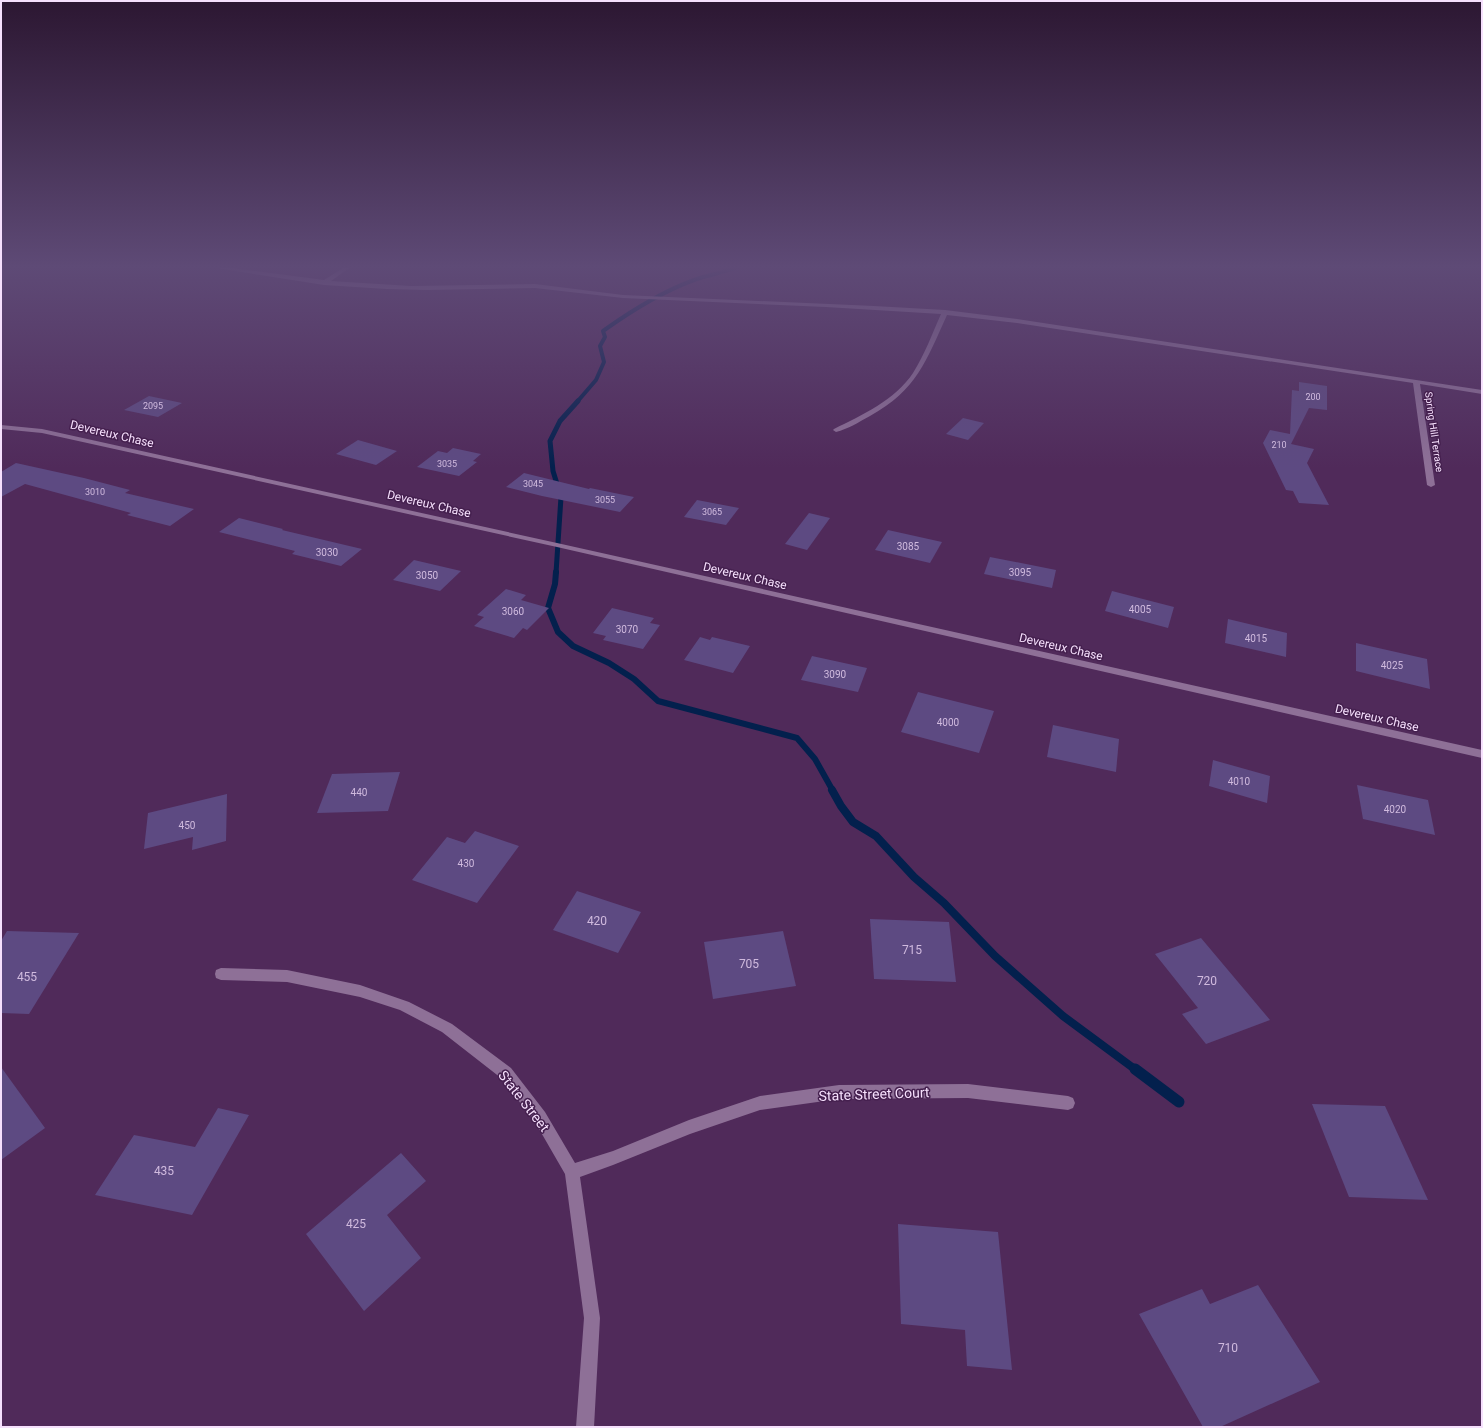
<svg xmlns="http://www.w3.org/2000/svg" width="1483" height="1428" font-family="Roboto,sans-serif">
	<rect width="100%" height="100%" fill="#502a5a"/>
	<g fill="none" stroke-linecap="round" stroke-linejoin="round">
		<path stroke="#03204d" stroke-width="4" d="M 577,402 L 596,380 L 604,362 L 600,346 L 605,337 L 603,331 C 631,311 661,292 694,280 C 707,275 722,273 735,268"/>
		<path stroke="#03204d" stroke-width="5" d="M 556,573 L 561,497 L 553,471 L 550,441 L 560,421 L 578,401"/>
		<path stroke="#03204d" stroke-width="6" d="M 556,572 L 555,584 L 548,608 L 558,632 L 573,646 L 609,663 L 634,679 L 658,701 L 797,738 L 815,759 L 833,791"/>
		<path stroke="#03204d" stroke-width="8" d="M 832,790 L 841,806 L 853,822 L 876,836 L 914,877 L 944,903 L 995,956 L 1063,1016 L 1136,1070"/>
		<path stroke="#03204d" stroke-width="11" d="M 1135,1069 L 1179,1102"/>
	</g>
	<g fill="#5d4a82">
		<path d="M 1299,382 L 1327,386 L 1327,410 L 1309,408 L 1291,444 L 1314,449 L 1307,463 L 1329,505 L 1299,503 L 1293,491 L 1286,490 L 1263,443 L 1270,430 L 1290,434 L 1292,390 L 1299,391 Z"/>
		<path d="M 149,396 L 182,403 L 158,417 L 124,410 Z"/>
		<path d="M 963,418 L 984,423 L 968,440 L 946,434 Z"/>
		<path d="M 358,440 L 397,451 L 376,465 L 336,454 Z"/>
		<path d="M 453,448 L 481,454 L 473,461 L 477,462 L 459,476 L 417,467 L 438,451 L 447,453 Z"/>
		<path d="M 16,463 L 84,478 L 130,490 L 125,493 L 194,509 L 170,526 L 127,515 L 131,513 L 25,484 L 1,497 L 1,472 Z"/>
		<path d="M 524,473 L 589,489 L 590,488 L 634,497 L 620,512 L 542,496 L 506,487 Z"/>
		<path d="M 697,500 L 739,508 L 726,525 L 684,517 Z"/>
		<path d="M 809,513 L 830,518 L 807,550 L 785,544 Z"/>
		<path d="M 239,518 L 283,529 L 282,530 L 362,549 L 341,566 L 292,554 L 295,551 L 219,532 Z"/>
		<path d="M 888,530 L 942,542 L 930,563 L 875,550 Z"/>
		<path d="M 990,557 L 1056,570 L 1052,588 L 984,574 Z"/>
		<path d="M 414,560 L 461,571 L 440,591 L 393,580 Z"/>
		<path d="M 506,589 L 526,595 L 521,600 L 549,608 L 527,630 L 523,628 L 514,638 L 474,626 L 484,617 L 477,615 Z"/>
		<path d="M 1112,591 L 1174,607 L 1168,628 L 1105,611 Z"/>
		<path d="M 612,608 L 654,618 L 650,623 L 660,625 L 643,649 L 603,640 L 606,636 L 593,633 Z"/>
		<path d="M 1228,619 L 1287,633 L 1286,657 L 1225,643 Z"/>
		<path d="M 700,637 L 710,640 L 712,637 L 750,646 L 733,673 L 684,660 Z"/>
		<path d="M 1356,643 L 1427,659 L 1430,689 L 1356,671 Z"/>
		<path d="M 812,656 L 867,668 L 858,692 L 801,680 Z"/>
		<path d="M 918,692 L 994,711 L 979,753 L 901,732 Z"/>
		<path d="M 1053,725 L 1119,739 L 1116,772 L 1047,757 Z"/>
		<path d="M 1213,760 L 1270,776 L 1267,803 L 1209,786 Z"/>
		<path d="M 400,772 L 388,811 L 317,813 L 332,774 Z"/>
		<path d="M 1357,785 L 1428,800 L 1435,835 L 1363,819 Z"/>
		<path d="M 227,794 L 226,841 L 192,850 L 193,837 L 144,849 L 148,813 Z"/>
		<path d="M 475,831 L 519,846 L 477,903 L 412,880 L 447,837 L 465,843 Z"/>
		<path d="M 577,891 L 641,912 L 618,953 L 553,930 Z"/>
		<path d="M 870,919 L 949,922 L 956,982 L 874,979 Z"/>
		<path d="M 7,931 L 79,933 L 29,1014 L 1,1013 L 1,941 Z"/>
		<path d="M 783,931 L 796,986 L 713,999 L 704,942 Z"/>
		<path d="M 1201,938 L 1270,1020 L 1206,1044 L 1182,1014 L 1198,1008 L 1155,954 Z"/>
		<path d="M 1,1067 L 45,1128 L 1,1160 Z"/>
		<path d="M 1312,1104 L 1385,1106 L 1428,1200 L 1349,1197 Z"/>
		<path d="M 218,1108 L 249,1115 L 192,1215 L 95,1195 L 134,1135 L 195,1147 Z"/>
		<path d="M 401,1153 L 426,1181 L 387,1215 L 421,1258 L 364,1311 L 306,1234 Z"/>
		<path d="M 898,1224 L 998,1232 L 1012,1370 L 967,1366 L 965,1330 L 901,1324 Z"/>
		<path d="M 1258,1285 L 1320,1382 L 1220,1427 L 1203,1427 L 1139,1314 L 1202,1289 L 1210,1304 Z"/>
	</g>
	<g fill="none" stroke-linecap="round" stroke-linejoin="round">
		<g fill="#8e7097" fill-rule="evenodd">
			<path d="M 217,268 L 232,268 L 324,280 L 343,268 L 349,268 L 331,281 L 411,286 L 535,284 L 623,295 L 874,306 L 945,310 L 1017,319 L 1482,390 L 1482,394 L 1420,384 L 1435,485 L 1431,487 L 1427,485 L 1413,383 L 1017,323 L 947,315 C 926,361 917,390 870,416 C 859,422 848,429 836,432 L 833,430 L 834,429 C 862,415 895,400 913,373 C 925,354 932,334 941,314 L 826,307 L 623,298 L 535,288 L 426,290 L 387,289 L 324,285 Z"/>
			<path d="M 1,425 L 42,429 L 557,543 L 1482,750 L 1482,758 L 557,547 L 42,433 L 1,429 Z"/>
			<path d="M 221,968 L 287,970 L 360,985 L 409,1002 L 452,1024 L 511,1068 L 545,1112 L 575,1163 L 613,1151 L 689,1120 L 760,1096 L 839,1085 L 968,1084 L 1068,1096 L 1073,1098 L 1075,1103 L 1073,1108 L 1068,1110 L 968,1098 L 839,1099 L 760,1110 L 690,1134 L 613,1165 L 580,1177 L 600,1318 L 594,1427 L 576,1427 L 584,1318 L 565,1174 L 535,1122 L 501,1078 L 442,1032 L 400,1010 L 360,997 L 287,982 L 221,980 L 216,978 L 215,974 L 216,970 Z"/>
		</g>
	</g>
	<linearGradient id="sky" x2="0" y2="1"><stop stop-color="#2c1732"/><stop offset="0.57" stop-color="#5e4a76"/><stop offset="1" stop-color="#5e4a76" stop-opacity="0"/></linearGradient>
	<rect width="1483" height="468" fill="url(#sky)"/>
	<g text-anchor="middle" dominant-baseline="central" stroke-width="3" stroke-linejoin="round" paint-order="stroke">
		<g font-size="9" fill="#d0bade">
			<text x="1313" y="397">200</text>
			<text x="153" y="406">2095</text>
			<text x="1279" y="445">210</text>
			<text x="447" y="464">3035</text>
			<text x="533" y="484">3045</text>
			<text x="95" y="492">3010</text>
			<text x="605" y="500">3055</text>
			<text x="712" y="512">3065</text>
		</g>
		<g font-size="10" fill="#f6e0fd" stroke="#45204f">
			<text transform="translate(1434 432) rotate(82)">Spring Hill Terrace</text>
		</g>
		<g font-size="10" fill="#d0bade">
			<text x="908" y="546">3085</text>
			<text x="327" y="552">3030</text>
			<text x="1020" y="572">3095</text>
			<text x="427" y="575">3050</text>
			<text x="1140" y="609">4005</text>
			<text x="513" y="611">3060</text>
			<text x="627" y="629">3070</text>
			<text x="1256" y="638">4015</text>
			<text x="1392" y="665">4025</text>
			<text x="835" y="674">3090</text>
			<text x="948" y="722">4000</text>
			<text x="1239" y="781">4010</text>
			<text x="359" y="792">440</text>
			<text x="1395" y="809">4020</text>
			<text x="187" y="825">450</text>
			<text x="466" y="863">430</text>
		</g>
		<g font-size="12" fill="#f6e0fd" stroke="#45204f">
			<text transform="translate(112 434) rotate(13)">Devereux Chase</text>
			<text transform="translate(429 504) rotate(13)">Devereux Chase</text>
			<text transform="translate(745 576) rotate(13)">Devereux Chase</text>
			<text transform="translate(1061 647) rotate(13)">Devereux Chase</text>
			<text transform="translate(1377 718) rotate(13)">Devereux Chase</text>
		</g>
		<g font-size="12" fill="#d0bade">
			<text x="597" y="921">420</text>
			<text x="912" y="950">715</text>
			<text x="749" y="964">705</text>
			<text x="27" y="977">455</text>
			<text x="1207" y="981">720</text>
			<text x="164" y="1171">435</text>
			<text x="356" y="1224">425</text>
			<text x="1228" y="1348">710</text>
		</g>
		<g font-size="14" fill="#f6e0fd" stroke="#45204f">
			<text transform="translate(874 1094) rotate(-2)">State Street Court</text>
			<text transform="translate(524 1101) rotate(52)">State Street</text>
		</g>
	</g>
	<rect width="1483" height="1428" fill="none" stroke="#f6e0fd" stroke-width="4"/>
</svg>
